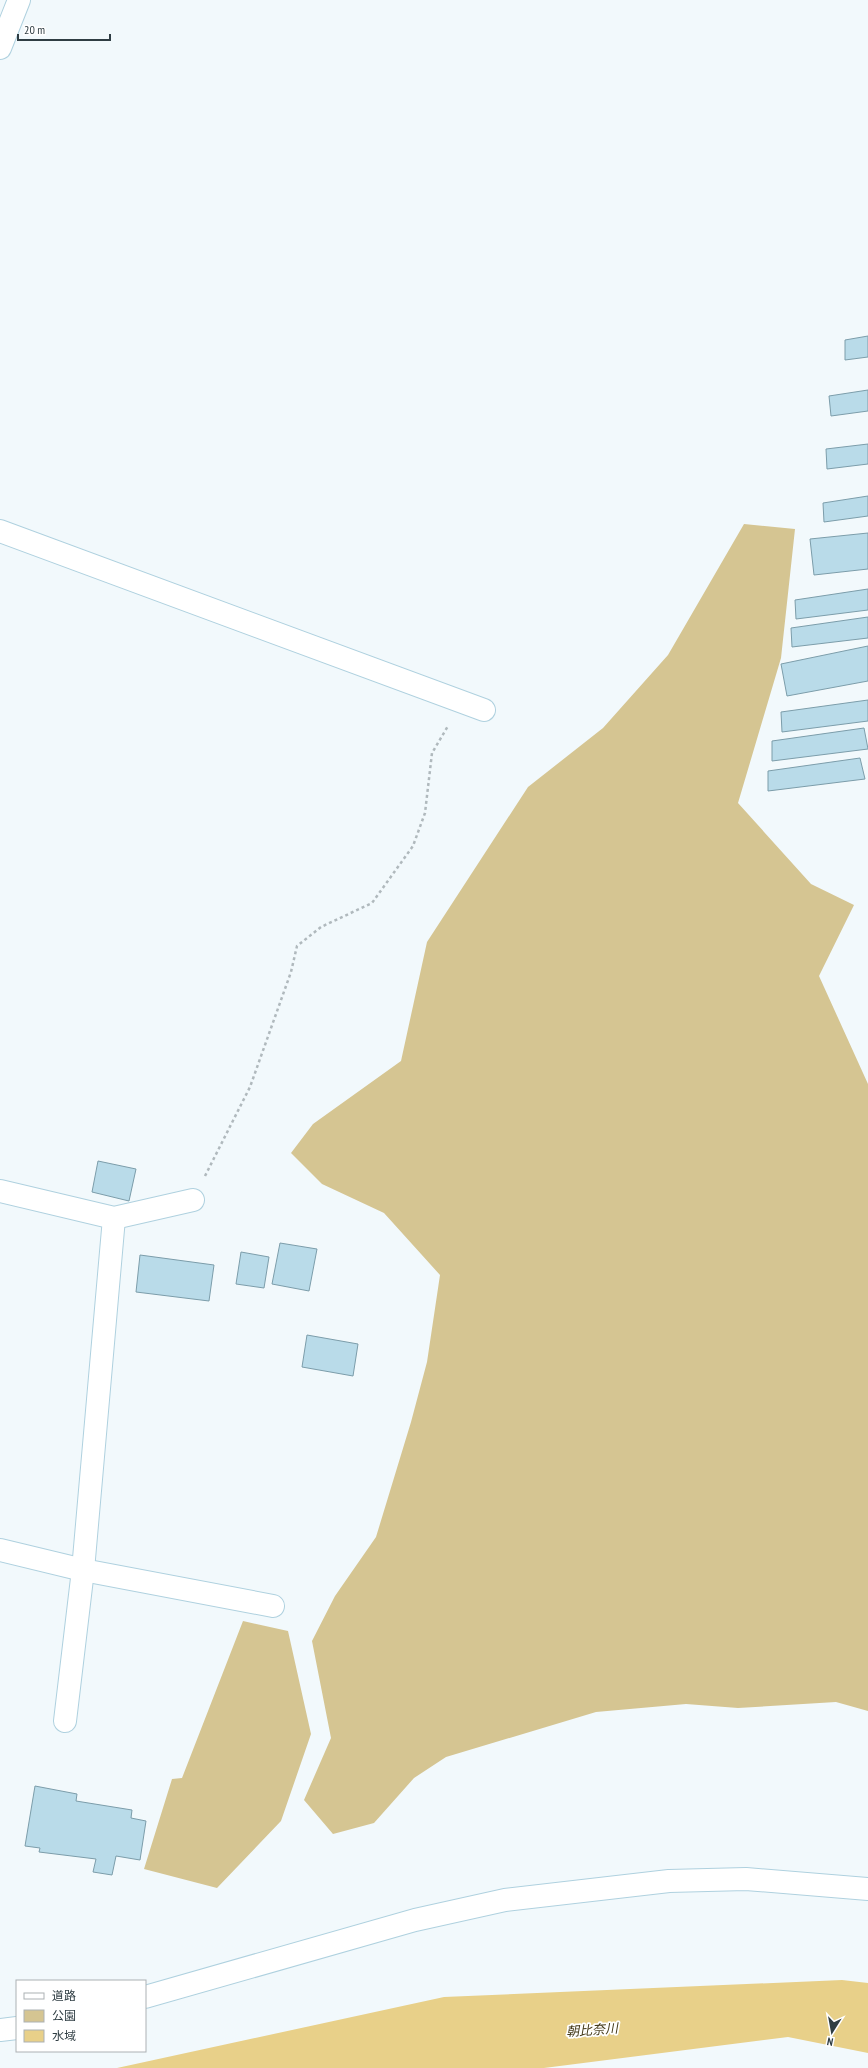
<svg xmlns="http://www.w3.org/2000/svg" width="868" height="2068" font-family="'PT Sans Narrow','Noto Sans JP',sans-serif">
	<rect width="100%" height="100%" fill="#f2f9fc"/>
	<g fill="#d5c592">
		<path d="M 744,524 L 795,529 L 781,658 L 738,803 L 811,884 L 854,905 L 819,976 L 868,1084 L 868,1711 L 836,1702 L 738,1708 L 686,1704 L 596,1712 L 446,1757 L 414,1778 L 374,1823 L 333,1834 L 304,1800 L 331,1738 L 312,1641 L 335,1596 L 376,1537 L 411,1422 L 427,1362 L 440,1275 L 384,1213 L 322,1184 L 291,1153 L 313,1124 L 401,1061 L 427,942 L 528,787 L 603,728 L 668,655 Z"/>
		<path d="M 243,1621 L 288,1631 L 311,1734 L 281,1821 L 217,1888 L 144,1869 L 172,1779 L 182,1778 Z"/>
	</g>
	<path fill="#e8d089" d="M 842,1980 L 868,1983 L 868,2053 L 788,2037 L 544,2068 L 117,2068 L 444,1997 Z"/>
	<g fill="#b9dbe9" stroke="#7c9daa">
		<path d="M 868,336 L 868,357 L 845,360 L 845,340 Z"/>
		<path d="M 868,390 L 868,411 L 831,416 L 829,396 Z"/>
		<path d="M 868,444 L 868,464 L 827,469 L 826,449 Z"/>
		<path d="M 868,496 L 868,516 L 824,522 L 823,503 Z"/>
		<path d="M 868,533 L 868,569 L 814,575 L 810,539 Z"/>
		<path d="M 868,589 L 868,610 L 796,619 L 795,600 Z"/>
		<path d="M 868,617 L 868,638 L 792,647 L 791,628 Z"/>
		<path d="M 868,646 L 868,681 L 787,696 L 781,664 Z"/>
		<path d="M 868,700 L 868,721 L 782,732 L 781,712 Z"/>
		<path d="M 864,728 L 868,749 L 772,761 L 772,741 Z"/>
		<path d="M 860,758 L 865,779 L 768,791 L 768,771 Z"/>
		<path d="M 98,1161 L 136,1169 L 129,1201 L 92,1192 Z"/>
		<path d="M 280,1243 L 317,1249 L 309,1291 L 272,1284 Z"/>
		<path d="M 241,1252 L 269,1257 L 264,1288 L 236,1284 Z"/>
		<path d="M 140,1255 L 214,1265 L 209,1301 L 136,1292 Z"/>
		<path d="M 307,1335 L 358,1344 L 353,1376 L 302,1367 Z"/>
		<path d="M 35,1786 L 77,1794 L 76,1801 L 132,1810 L 131,1818 L 146,1821 L 140,1860 L 116,1856 L 112,1875 L 93,1872 L 96,1859 L 39,1852 L 40,1848 L 25,1846 Z"/>
	</g>
	<g fill="none" stroke-linecap="round" stroke-linejoin="round">
		<g stroke="#afd1df" stroke-width="24">
			<g id="street">
				<path d="M 0,48 L 19,0"/>
				<path d="M 0,531 L 484,710"/>
				<path d="M 0,1191 L 114,1218 L 193,1200"/>
				<path d="M 0,1550 L 83,1570 L 273,1606"/>
				<path d="M 65,1721 L 83,1570 L 114,1218"/>
				<path d="M 145,1997 L 415,1920 L 505,1900 L 669,1881 L 746,1879 L 868,1889"/>
				<path d="M 0,2030 L 17,2028"/>
			</g>
		</g>
		<path stroke="#b0b9bd" stroke-width="2.5" stroke-dasharray="3 3" stroke-linecap="butt" d="M 205,1176 L 250,1087 L 291,972 L 297,946 L 321,927 L 372,903 L 413,846 L 425,813 L 432,753 L 448,726"/>
		<use href="#street" stroke="#fff" stroke-width="22"/>
	</g>
	<g text-anchor="middle" dominant-baseline="central" stroke-width="3.5" stroke-linejoin="round" paint-order="stroke">
		<g font-size="13" font-style="italic" fill="#443a1a" stroke="#fff">
			<text transform="translate(592 2030) rotate(-4)">朝比奈川</text>
		</g>
	</g>
	<rect x="16" y="1980" width="130" height="72" fill="#ffffff" stroke="#acb1b4"/>
	<rect x="24" y="1993" width="20" height="6" fill="#ffffff" stroke="#acb1b4"/>
	<text x="52" y="2000" font-size="12" fill="#2f3d43">道路</text>
	<rect x="24" y="2010" width="20" height="12" fill="#d5c592" stroke="#acb1b4"/>
	<text x="52" y="2020" font-size="12" fill="#2f3d43">公園</text>
	<rect x="24" y="2030" width="20" height="12" fill="#e8d089" stroke="#acb1b4"/>
	<text x="52" y="2040" font-size="12" fill="#2f3d43">水域</text>
	<g transform="translate(832 2032) rotate(191)" stroke="#ffffff" stroke-width="3" paint-order="stroke">
	<path d="M0-3L7 15L0 10L-7 15Z" fill="#2f3d43"/>
	<text y="-6" font-size="11" font-weight="bold" text-anchor="middle" fill="#2f3d43">N</text>
	</g>
	<path d="M18 34v6h92v-6" fill="none" stroke="#2f3d43" stroke-width="2"/>
	<text x="24" y="34" font-size="12" fill="#2f3d43" stroke="#ffffff" stroke-width="3" paint-order="stroke">20 m</text>
</svg>
